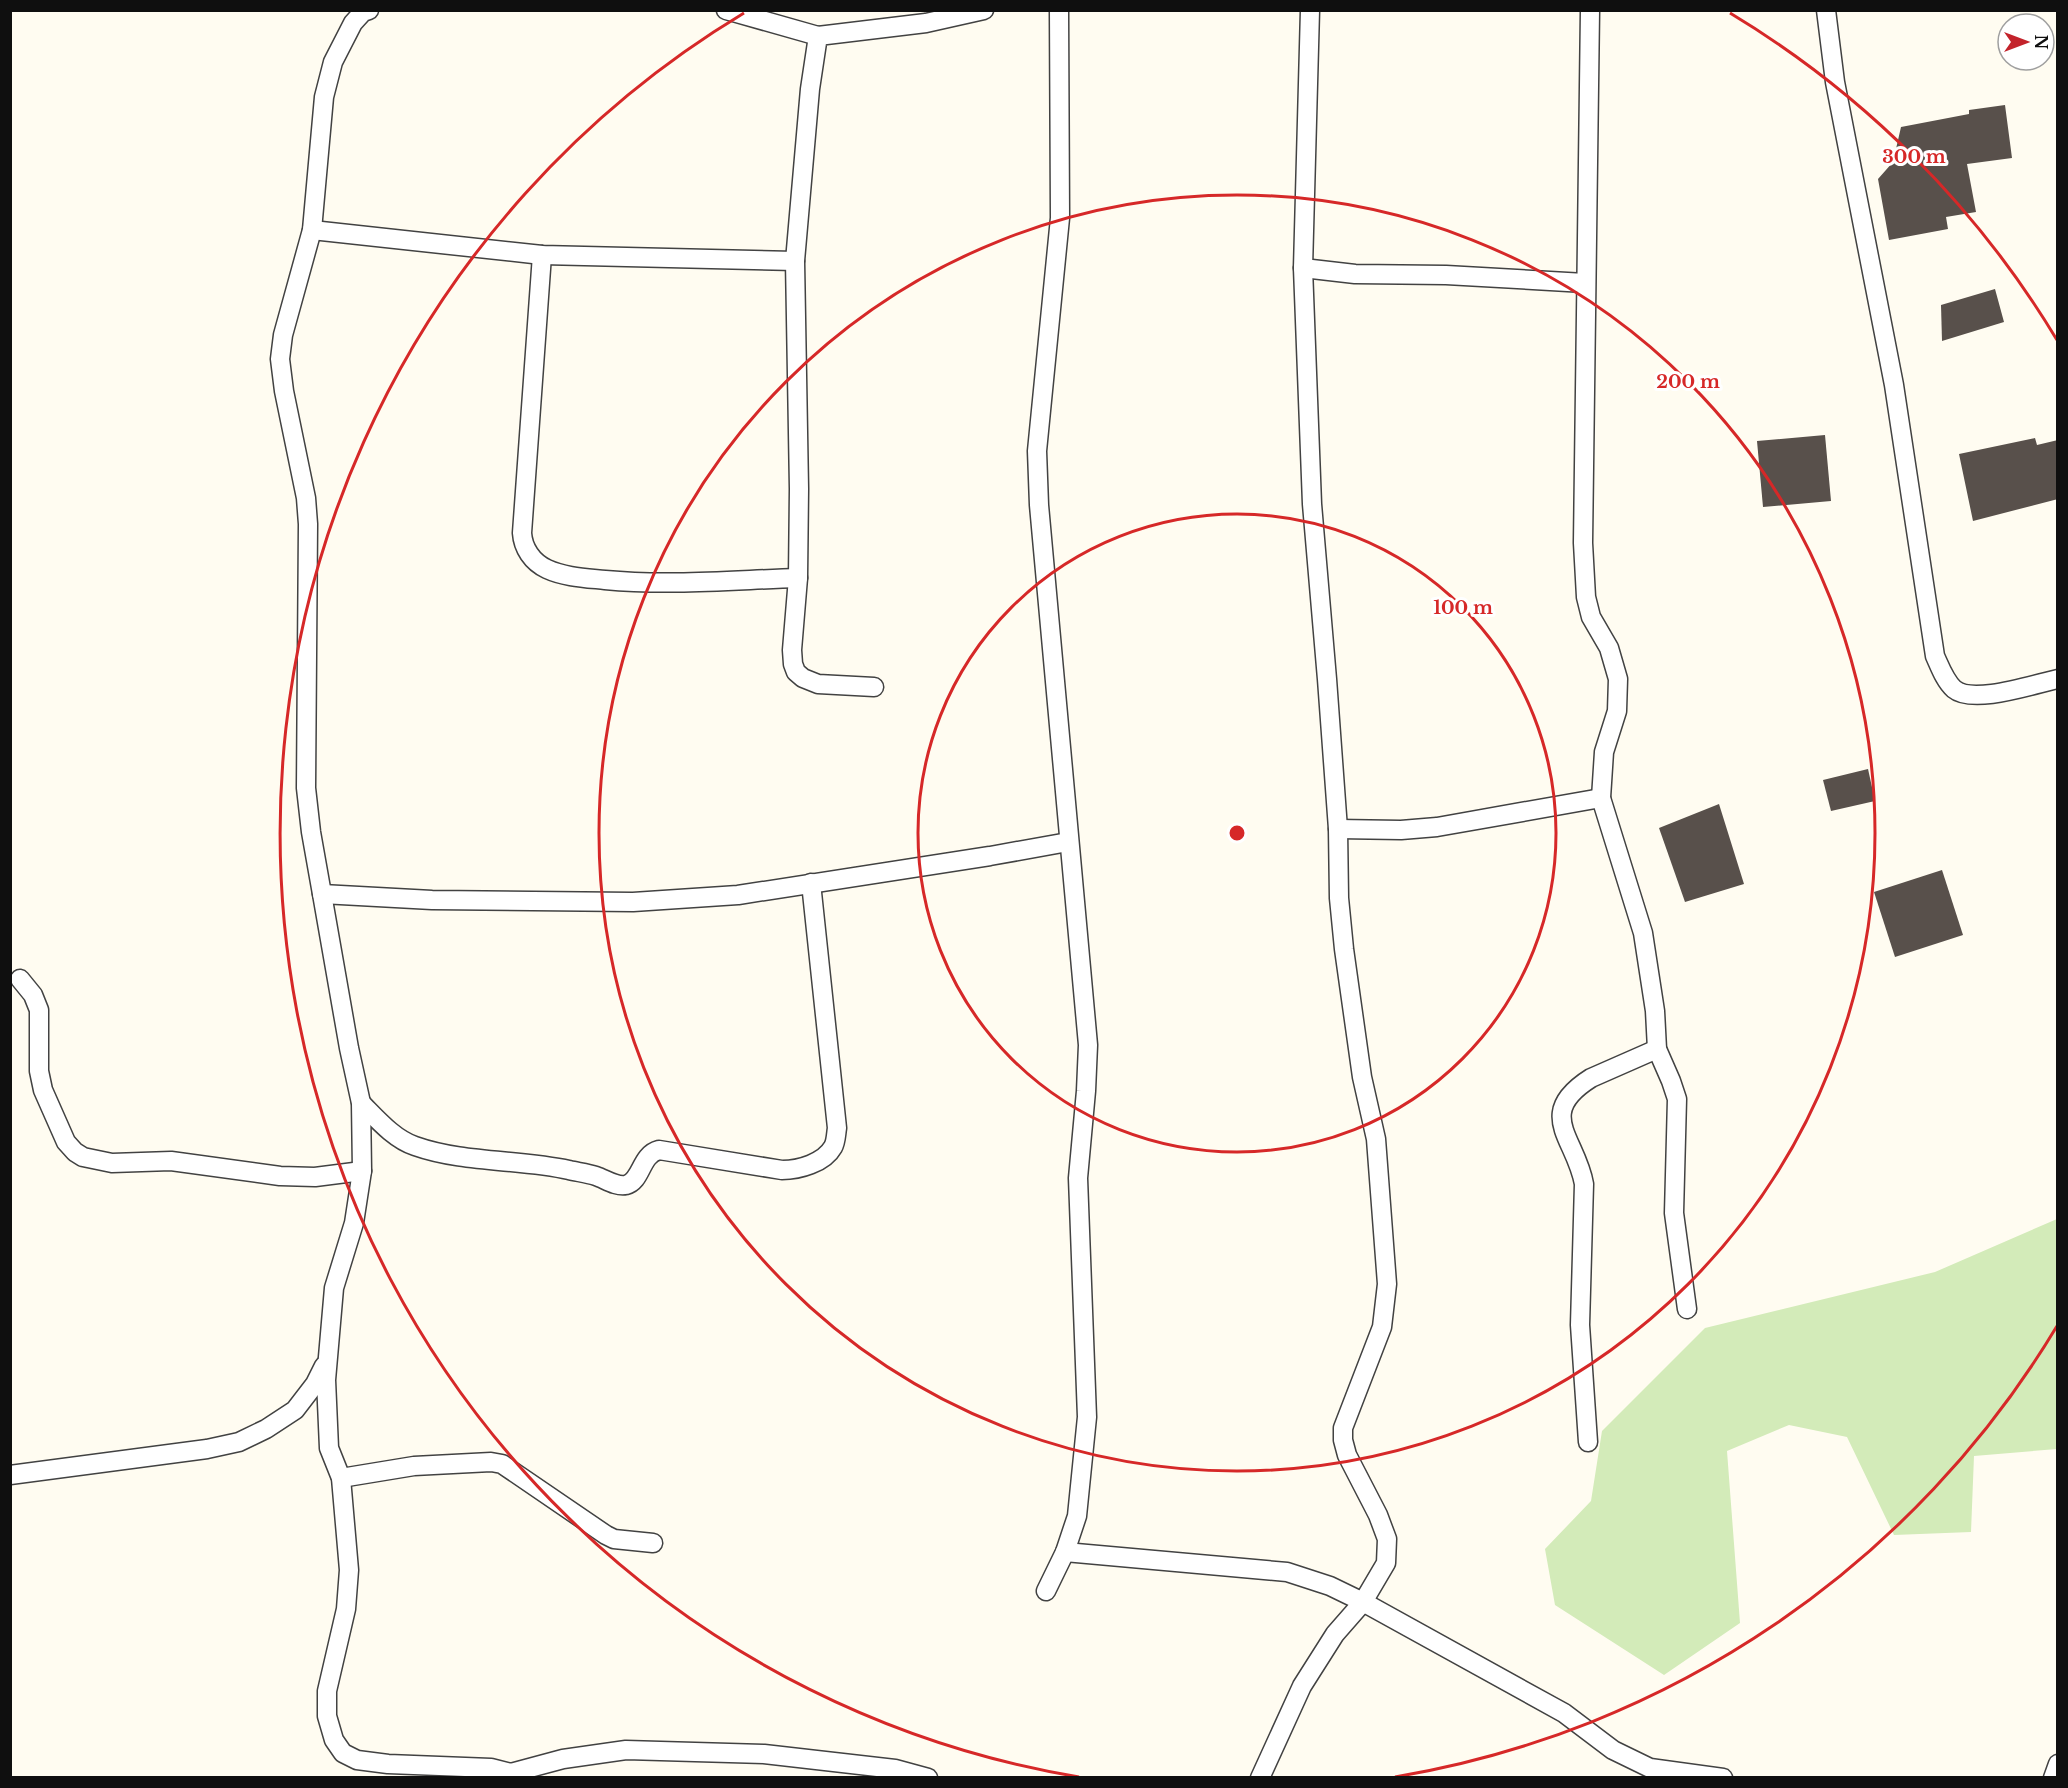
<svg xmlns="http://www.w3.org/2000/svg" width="2068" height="1788" font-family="'Libre Baskerville',serif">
	<rect width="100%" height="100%" fill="#fffcf1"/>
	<path fill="#d3ebb9" d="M 2057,1219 L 2057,1449 L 1974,1456 L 1971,1532 L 1894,1535 L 1847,1437 L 1789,1425 L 1727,1451 L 1740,1623 L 1664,1675 L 1555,1605 L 1545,1549 L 1591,1501 L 1602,1431 L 1705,1328 L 1935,1272 Z"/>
	<g fill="#58504b">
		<path d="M 2005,105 L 2012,158 L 1967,164 L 1976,212 L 1946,217 L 1948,229 L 1889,240 L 1878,179 L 1893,162 L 1901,127 L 1969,114 L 1969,110 Z"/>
		<path d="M 1995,289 L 2004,322 L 1942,341 L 1941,305 Z"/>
		<path d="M 1825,435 L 1831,501 L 1763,507 L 1757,441 Z"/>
		<path d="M 2035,438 L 2037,445 L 2058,440 L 2058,499 L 1973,521 L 1959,454 Z"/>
		<path d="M 1868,769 L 1875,801 L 1831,811 L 1823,780 Z"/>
		<path d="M 1719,804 L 1744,884 L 1685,902 L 1659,828 Z"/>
		<path d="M 1942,870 L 1963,935 L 1895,957 L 1874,892 Z"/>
	</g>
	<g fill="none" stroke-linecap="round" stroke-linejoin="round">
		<g stroke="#424242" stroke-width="21">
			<g id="minor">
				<path d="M 369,10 L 363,12 L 353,23 L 333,62 L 324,97 L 312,230 L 283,335 L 280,359 L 284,391 L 306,498 L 308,524 L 306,788 L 311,832 L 322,894 L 349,1048 L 361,1103 L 362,1171 L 354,1223 L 334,1288 L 326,1380 L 329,1448 L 341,1478 L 349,1570 L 346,1609 L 327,1691 L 327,1716 L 334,1740 L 343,1753 L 357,1760 L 388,1764 L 491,1768 L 515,1774 L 519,1778"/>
				<path d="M 726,10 L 818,36"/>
				<path d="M 1590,10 L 1583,543 L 1586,597 L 1591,617 L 1609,648 L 1618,679 L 1617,711 L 1604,752 L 1601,798 L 1643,933 L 1655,1011 L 1657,1049 L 1671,1081 L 1677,1099 L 1674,1213 L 1687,1309"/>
				<path d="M 1826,10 L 1835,82 L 1894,385 L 1935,656 C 1940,667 1945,681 1954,689 C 1973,705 2034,684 2058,679"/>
				<path d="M 312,230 L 542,255 L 795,261"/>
				<path d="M 542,255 L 522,533 C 523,548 532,562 547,569 C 564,577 586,578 605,580 C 669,586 734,580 798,578"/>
				<path d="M 1303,268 L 1355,274 L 1446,275 L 1585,283"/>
				<path d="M 874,687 L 818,684 L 803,678 L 796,672 L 793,664 L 792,650 L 798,578 L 799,489 L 795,261 L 810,89 L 818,36 L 926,23 L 984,10"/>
				<path d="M 1338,829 L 1401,830 L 1437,827 L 1601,798"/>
				<path d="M 322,894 L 432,900 L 633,902 L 738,895 L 990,856 L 1068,842"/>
				<path d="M 20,979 L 33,995 L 39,1010 L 39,1071 L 43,1090 L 66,1142 L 75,1152 L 83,1157 L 112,1163 L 171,1161 L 280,1176 L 315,1177 L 362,1171"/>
				<path d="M 361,1103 C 377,1119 394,1139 415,1146 C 463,1163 519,1159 569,1170 C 577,1172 587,1173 596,1176 C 605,1179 616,1187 626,1185 C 642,1181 640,1155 659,1150 L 782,1170 C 799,1170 824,1163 833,1147 C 836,1142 836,1134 837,1128 L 811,883"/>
				<path d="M 1588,1442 L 1580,1325 L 1584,1184 C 1576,1138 1534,1114 1591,1078 L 1657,1049"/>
				<path d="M 10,1475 L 207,1449 L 239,1442 L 266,1429 L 295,1410 L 315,1384 L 324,1366"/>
				<path d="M 341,1478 L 414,1466 L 491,1462 L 502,1464 L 606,1535 L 614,1539 L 653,1543"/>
				<path d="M 1065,1552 L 1287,1572 L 1330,1586 L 1363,1602 L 1564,1713 L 1613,1750 L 1650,1768 L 1723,1778"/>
				<path d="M 1046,1591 L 1065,1552 L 1077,1516 L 1087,1417 L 1078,1178 L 1086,1091 L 1088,1045 L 1039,505 L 1037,451 L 1060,218 L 1059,10"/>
				<path d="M 511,1773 L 563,1759 L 626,1750 L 764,1754 L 895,1769 L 928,1778"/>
				<path d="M 1260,1778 L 1302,1686 L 1335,1634 L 1363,1602 L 1386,1563 L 1387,1539 L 1378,1515 L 1347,1455 L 1343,1440 L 1343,1428 L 1382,1327 L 1387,1284 L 1376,1139 L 1362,1077 L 1344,949 L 1339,898 L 1338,829 L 1327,679 L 1312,504 L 1303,268 L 1310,10"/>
				<path d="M 2053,1778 L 2058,1764"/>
			</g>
		</g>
		<use href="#minor" stroke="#fff" stroke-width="18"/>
	</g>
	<g fill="none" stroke="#d62828" stroke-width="3">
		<circle cx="1237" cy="833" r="319"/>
		<circle cx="1237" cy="833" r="638"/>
		<path d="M2057 1326A957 957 0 0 1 1395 1777M1079 1777A957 957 0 0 1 744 13M1730 13A957 957 0 0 1 2057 340"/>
	</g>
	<circle cx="1237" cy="833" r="9" fill="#d62828" stroke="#fff" stroke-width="3"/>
	<g font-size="18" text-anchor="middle" font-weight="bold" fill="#d62828" stroke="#fff" stroke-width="6" stroke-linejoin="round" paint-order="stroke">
		<text x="1914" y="163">300 m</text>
		<text x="1688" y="388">200 m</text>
		<text x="1463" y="614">100 m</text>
	</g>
	<rect width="2068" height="1788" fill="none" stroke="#0f0f0f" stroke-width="24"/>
	<g transform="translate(2026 42) rotate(90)"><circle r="28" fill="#ffffff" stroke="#9f9f9f" stroke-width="1.5"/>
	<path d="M0-4.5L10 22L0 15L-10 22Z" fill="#c3232b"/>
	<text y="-9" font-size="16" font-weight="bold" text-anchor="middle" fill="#0f0f0f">N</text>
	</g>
</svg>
